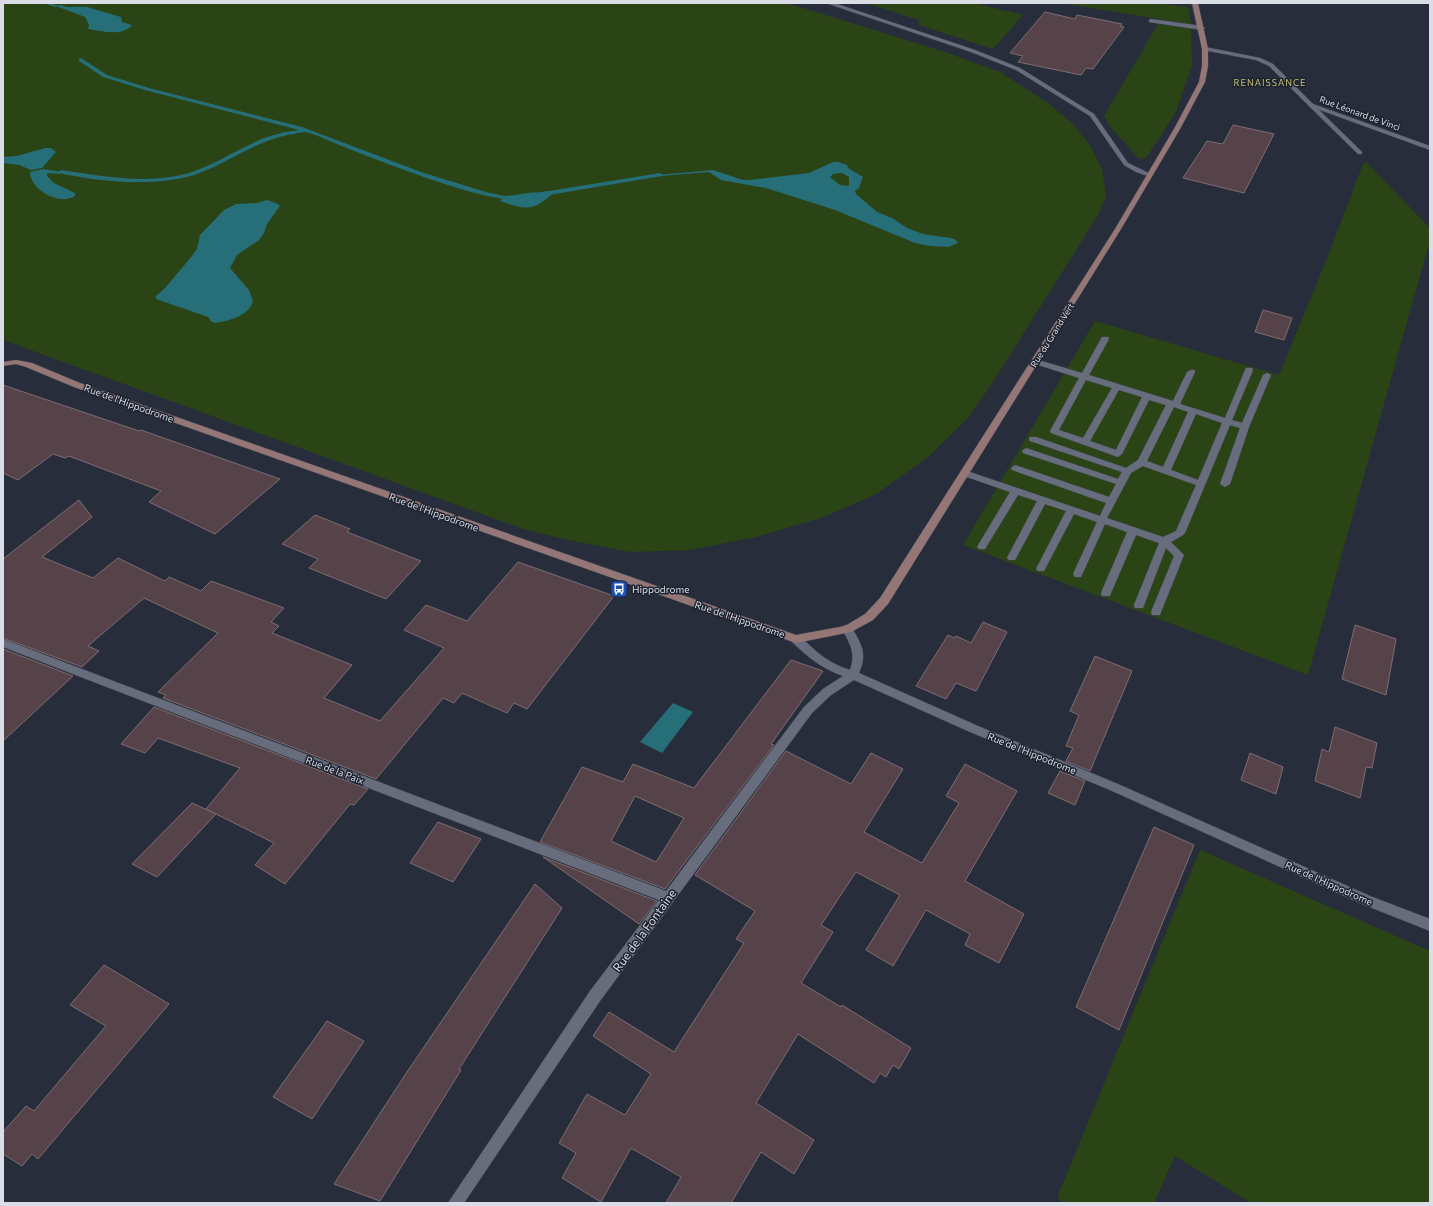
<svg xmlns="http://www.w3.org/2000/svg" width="1433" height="1206" font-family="Commissioner,sans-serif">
	<rect width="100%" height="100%" fill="#282d3b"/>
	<g fill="#2a4416">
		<path d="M 3,3 L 787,3 L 945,52 L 1000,72 L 1048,103 L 1073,124 L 1091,147 L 1102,170 L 1106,196 L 1098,215 L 993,382 L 968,418 L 927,458 L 876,494 L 824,517 L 756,537 L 690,550 L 630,552 L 569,540 L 523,529 L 3,340 Z"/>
		<path d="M 866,3 L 974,3 L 1023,15 L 993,49 L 919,25 L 919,20 Z"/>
		<path d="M 1060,3 L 1158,3 L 1188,7 L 1191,24 Z"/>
		<path d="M 1158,24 L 1191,29 L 1192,65 L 1176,112 L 1146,158 L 1139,159 L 1109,125 L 1104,116 Z"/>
		<path d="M 1366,162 L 1430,228 L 1430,248 L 1428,247 L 1308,675 L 963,545 L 1095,321 L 1279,375 L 1328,256 L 1363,164 Z"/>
		<path d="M 1200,850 L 1430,951 L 1430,1203 L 1251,1203 L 1175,1156 L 1154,1203 L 1065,1203 L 1057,1198 Z"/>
	</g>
	<g fill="#266e78" fill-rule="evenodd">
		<path d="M 61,5 L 67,7 L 87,7 L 121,17 L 122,22 L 132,25 C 122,37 102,31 88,29 L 89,25 L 85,17 L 56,6 Z"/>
		<path d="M 45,148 L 51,148 L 56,152 L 42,168 L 31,170 L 19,165 L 3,163 L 3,157 L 17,156 Z"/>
		<path d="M 833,162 L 838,162 L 847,165 L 848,168 L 863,177 L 859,188 L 855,191 L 856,194 L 877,212 L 892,218 L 907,228 L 923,234 L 951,238 L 956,240 L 958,243 L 948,247 L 930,246 L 915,243 L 835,210 L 766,188 L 721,180 L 709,172 L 661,176 L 658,175 L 713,170 L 743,180 L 749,180 L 809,173 ZM 842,173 L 849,177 L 849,186 L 840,185 L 830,177 L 833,174 Z"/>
		<path d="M 43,169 L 61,172 L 59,174 L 50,173 L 47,174 L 47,176 L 54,183 L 75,193 L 75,196 C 60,206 30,190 30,172 Z"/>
		<path d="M 553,191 L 554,192 C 534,212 525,210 500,201 L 500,200 C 518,192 534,193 553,191 Z"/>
		<path d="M 267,200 L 278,204 L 280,206 L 267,224 L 264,233 L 259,240 L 237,255 L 230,268 L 249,290 L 253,301 C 249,316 229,321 215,323 L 212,322 L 208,317 L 156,299 L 156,296 L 165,288 L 192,256 L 197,249 L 200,235 L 224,210 L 236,204 L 257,203 Z"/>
		<path d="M 673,703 L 693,712 L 662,753 L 640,742 Z"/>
	</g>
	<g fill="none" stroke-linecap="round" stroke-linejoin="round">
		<g fill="#266e78" fill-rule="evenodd">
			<path d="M 43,3 L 50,3 L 58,6 L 56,7 Z"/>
			<path d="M 81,58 L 107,75 L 149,88 L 302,127 L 421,172 L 486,192 L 505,196 L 516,195 L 519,197 C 500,210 365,155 339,145 C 330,141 313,133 305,132 C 302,132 297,133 294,134 C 257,139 228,164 194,175 C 154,187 99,182 59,173 L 58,172 L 61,170 C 103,176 147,185 189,173 C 212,166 233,152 255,142 C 269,135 284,132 299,130 L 145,90 L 103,77 L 79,61 L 79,59 Z"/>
			<path d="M 660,173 L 663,175 L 662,176 L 543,196 L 540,194 L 543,192 Z"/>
		</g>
	</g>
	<g fill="#554349" stroke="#7f6c73" fill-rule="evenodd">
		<path d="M 1045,12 L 1075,19 L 1077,15 L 1122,24 L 1120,26 L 1124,27 L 1093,69 L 1086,68 L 1081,75 L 1018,62 L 1023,56 L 1010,53 Z"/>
		<path d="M 1233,125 L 1274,134 L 1244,193 L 1183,178 L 1207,141 L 1223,144 Z"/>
		<path d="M 1263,310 L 1292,318 L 1284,340 L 1255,332 Z"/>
		<path d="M 3,385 L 139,431 L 141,430 L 280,479 L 215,534 L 149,502 L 161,491 L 69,456 L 65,458 L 53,454 L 18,480 L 3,473 Z"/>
		<path d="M 79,500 L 92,517 L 42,557 L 93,578 L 118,558 L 165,581 L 169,577 L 201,591 L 211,581 L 284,608 L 271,622 L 279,626 L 272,633 L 352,665 L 324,698 L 380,721 L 444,648 L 404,630 L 426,605 L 467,621 L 518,562 L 614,596 L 527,709 L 514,703 L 507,713 L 462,693 L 454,703 L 443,698 L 376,779 L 163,698 L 166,695 L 158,692 L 218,633 L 144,598 L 88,646 L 99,651 L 82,667 L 3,638 L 3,559 Z"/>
		<path d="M 315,515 L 350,529 L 347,532 L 421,561 L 386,599 L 309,568 L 318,559 L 282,544 Z"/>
		<path d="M 983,622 L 1007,632 L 976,691 L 956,683 L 946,699 L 916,686 L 948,635 L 954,638 L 956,636 L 971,643 Z"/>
		<path d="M 1355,625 L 1396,639 L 1386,695 L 1342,679 Z"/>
		<path d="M 3,649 L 73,676 L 3,741 Z"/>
		<path d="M 1095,656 L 1132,671 L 1090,771 L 1066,761 L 1073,748 L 1066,746 L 1079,715 L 1070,711 Z"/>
		<path d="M 791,660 L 823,671 L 771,744 L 774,745 L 665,889 L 540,842 L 582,767 L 623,782 L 633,764 L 694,788 ZM 635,796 L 684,818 L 656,862 L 611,841 Z"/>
		<path d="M 154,707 L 368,789 L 354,805 L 350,804 L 285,884 L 255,865 L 274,843 L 206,809 L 240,768 L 158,738 L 145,753 L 121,744 Z"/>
		<path d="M 1335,727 L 1377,743 L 1372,768 L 1366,767 L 1360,798 L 1315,781 L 1322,749 L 1329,752 Z"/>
		<path d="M 786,751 L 851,784 L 871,753 L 903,769 L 864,832 L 922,863 L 959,803 L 946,796 L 965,764 L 1017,791 L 965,881 L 1024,914 L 999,963 L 965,945 L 970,934 L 926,910 L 893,966 L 866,950 L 900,895 L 856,872 L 821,925 L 833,932 L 801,983 L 841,1007 L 842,1005 L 911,1048 L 899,1069 L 893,1065 L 886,1077 L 880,1073 L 874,1083 L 798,1034 L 756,1103 L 814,1140 L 794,1174 L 761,1152 L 731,1203 L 666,1203 L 681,1177 L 631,1148 L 601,1202 L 562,1178 L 576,1153 L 559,1143 L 587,1094 L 625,1115 L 651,1074 L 593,1036 L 609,1012 L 674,1052 L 744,943 L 736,939 L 755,911 L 695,875 Z"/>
		<path d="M 1250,753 L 1283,767 L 1276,794 L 1241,780 Z"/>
		<path d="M 1060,771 L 1085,781 L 1075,805 L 1048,793 Z"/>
		<path d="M 192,803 L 216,814 L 157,877 L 132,864 Z"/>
		<path d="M 438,822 L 481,839 L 453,882 L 410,863 Z"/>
		<path d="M 1154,827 L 1194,845 L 1119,1030 L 1076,1007 Z"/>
		<path d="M 543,857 L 657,901 L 639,924 Z"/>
		<path d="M 535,884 L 562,908 L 459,1069 L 461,1070 L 380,1201 L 334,1184 L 407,1072 Z"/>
		<path d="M 104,965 L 169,1004 L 38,1159 L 32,1154 L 22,1166 L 3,1154 L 3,1132 L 26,1106 L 34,1111 L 106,1026 L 70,1005 Z"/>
		<path d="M 327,1021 L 364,1041 L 312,1119 L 273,1097 Z"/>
	</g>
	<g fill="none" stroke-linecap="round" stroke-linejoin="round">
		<g stroke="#454954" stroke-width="1">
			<g id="lane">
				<path d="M 826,3 L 834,3 L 975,50 L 1020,68 L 1094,114 L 1128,163 L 1153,175 L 1148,176 L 1136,172 L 1124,165 L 1090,116 L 1016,70 L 971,52 Z"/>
				<path d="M 1151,19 L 1202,26 L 1205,28 L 1202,30 L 1149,22 L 1149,20 Z"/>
				<path d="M 1309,104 L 1313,104 L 1362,152 L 1362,154 L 1358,154 L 1309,106 Z"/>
				<path d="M 1102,337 L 1108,337 L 1109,339 L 1089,375 L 1173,401 L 1187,372 L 1191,370 L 1194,370 L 1195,372 L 1180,404 L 1225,418 L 1245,370 L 1246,368 L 1252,368 L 1253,370 L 1232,420 L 1242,423 L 1263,375 L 1267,373 L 1271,375 L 1249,427 L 1230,484 L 1225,487 L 1220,484 L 1240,428 L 1230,425 L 1185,533 L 1183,535 L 1171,542 L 1184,555 L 1161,612 L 1160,615 L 1152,615 L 1151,612 L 1174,556 L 1166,548 L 1143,608 L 1135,608 L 1134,605 L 1159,543 L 1136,535 L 1111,593 L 1110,596 L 1102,596 L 1101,593 L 1127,532 L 1105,524 L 1081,577 L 1075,577 L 1073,574 L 1097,522 L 1074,514 L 1044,571 L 1038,571 L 1036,569 L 1066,511 L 1045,504 L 1015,560 L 1009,560 L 1007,558 L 1037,501 L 1018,495 L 985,549 L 979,549 L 977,547 L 1010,492 L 961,475 L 960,473 L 961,471 L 967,471 L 1100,516 L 1106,503 L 1012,470 L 1011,468 L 1015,465 L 1018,466 L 1109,497 L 1116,484 L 1023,453 L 1022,451 L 1026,448 L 1029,449 L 1118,479 L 1122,472 L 1030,441 L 1029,439 L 1030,437 L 1036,437 L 1126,468 L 1138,460 L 1166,405 L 1149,400 L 1122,454 L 1118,457 L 1051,433 L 1050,431 L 1079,378 L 1032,363 L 1031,361 L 1035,359 L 1082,373 ZM 1086,380 L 1112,388 L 1083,438 L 1059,430 ZM 1119,390 L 1142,397 L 1116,450 L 1090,441 ZM 1174,407 L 1188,412 L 1163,467 L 1147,461 ZM 1196,414 L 1222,423 L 1198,480 L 1171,470 ZM 1143,466 L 1196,485 L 1176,531 L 1163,537 L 1107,518 L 1131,473 Z"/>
			</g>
		</g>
		<g stroke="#454954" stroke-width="1">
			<g id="street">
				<path d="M 1205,47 L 1260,58 L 1273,64 L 1313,104 L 1430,146 L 1430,150 L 1309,106 L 1269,66 L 1256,60 L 1203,50 L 1202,49 Z"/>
				<path d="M 847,625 L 851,626 C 861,644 868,653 859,673 L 978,726 L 1118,784 L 1370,896 L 1430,919 L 1430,931 L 1362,904 L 1110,790 L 970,732 L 854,680 L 831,695 L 812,713 L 600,1001 L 464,1203 L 448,1203 L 590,991 L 659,900 L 3,647 L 3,639 L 666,891 L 804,707 L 823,689 L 843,676 C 821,668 809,658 792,642 L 791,639 L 792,636 L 800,636 C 816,652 828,663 850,670 C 856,653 850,644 842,629 L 843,626 Z"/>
			</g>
		</g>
		<g stroke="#454954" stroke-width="1">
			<path id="secondary" d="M 1192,3 L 1198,3 L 1208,49 L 1208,66 L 1205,82 L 1180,129 L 1121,229 L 888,604 L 873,620 L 851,632 L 796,643 L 74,387 L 26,367 L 16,364 L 3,366 L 3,362 L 16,360 L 32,363 L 80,383 L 796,635 L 845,626 L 865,614 L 880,598 L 1115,229 L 1174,129 L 1199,82 L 1202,66 L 1202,49 Z"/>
		</g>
		<use href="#lane" fill="#676d7c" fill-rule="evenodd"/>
		<use href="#street" fill="#676d7c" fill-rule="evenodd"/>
		<use href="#secondary" fill="#947676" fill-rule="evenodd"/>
	</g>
	<defs>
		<g id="bus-square" transform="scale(0.9)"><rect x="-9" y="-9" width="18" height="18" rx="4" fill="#1a4fb4" stroke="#1e2330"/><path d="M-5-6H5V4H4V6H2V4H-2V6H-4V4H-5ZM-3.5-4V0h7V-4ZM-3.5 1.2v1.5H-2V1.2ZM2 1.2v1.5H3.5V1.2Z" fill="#fff"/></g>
	</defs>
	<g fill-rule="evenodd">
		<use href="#bus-square" x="619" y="589"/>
	</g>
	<g text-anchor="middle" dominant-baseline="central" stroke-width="3" stroke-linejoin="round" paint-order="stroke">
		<g font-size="9" letter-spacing="1" fill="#c7c274" stroke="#1e2330">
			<text x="1270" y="82">RENAISSANCE</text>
		</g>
		<g font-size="9" fill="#dadde6" stroke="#1e2330">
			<text transform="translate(1360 113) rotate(20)">Rue Léonard de Vinci</text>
			<text transform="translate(1052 335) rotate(-58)">Rue du Grand Vert</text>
		</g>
		<g font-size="10" fill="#dadde6" stroke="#1e2330">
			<text transform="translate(129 403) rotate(20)">Rue de l'Hippodrome</text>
			<text transform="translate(434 512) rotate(20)">Rue de l'Hippodrome</text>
			<text transform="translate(740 619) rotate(19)">Rue de l'Hippodrome</text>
			<text transform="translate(1032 753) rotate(22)">Rue de l'Hippodrome</text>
			<text transform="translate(335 770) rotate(21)">Rue de la Paix</text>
			<text transform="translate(1329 883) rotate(24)">Rue de l'Hippodrome</text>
		</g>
		<g font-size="10" fill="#dadde6" stroke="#1e2330" text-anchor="start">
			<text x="632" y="589">Hippodrome</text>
		</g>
		<g font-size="12" fill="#dadde6" stroke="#1e2330">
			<text transform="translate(644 930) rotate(-54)">Rue de la Fontaine</text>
		</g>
	</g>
	<rect width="1433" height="1206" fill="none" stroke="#dadde6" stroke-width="8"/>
</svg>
